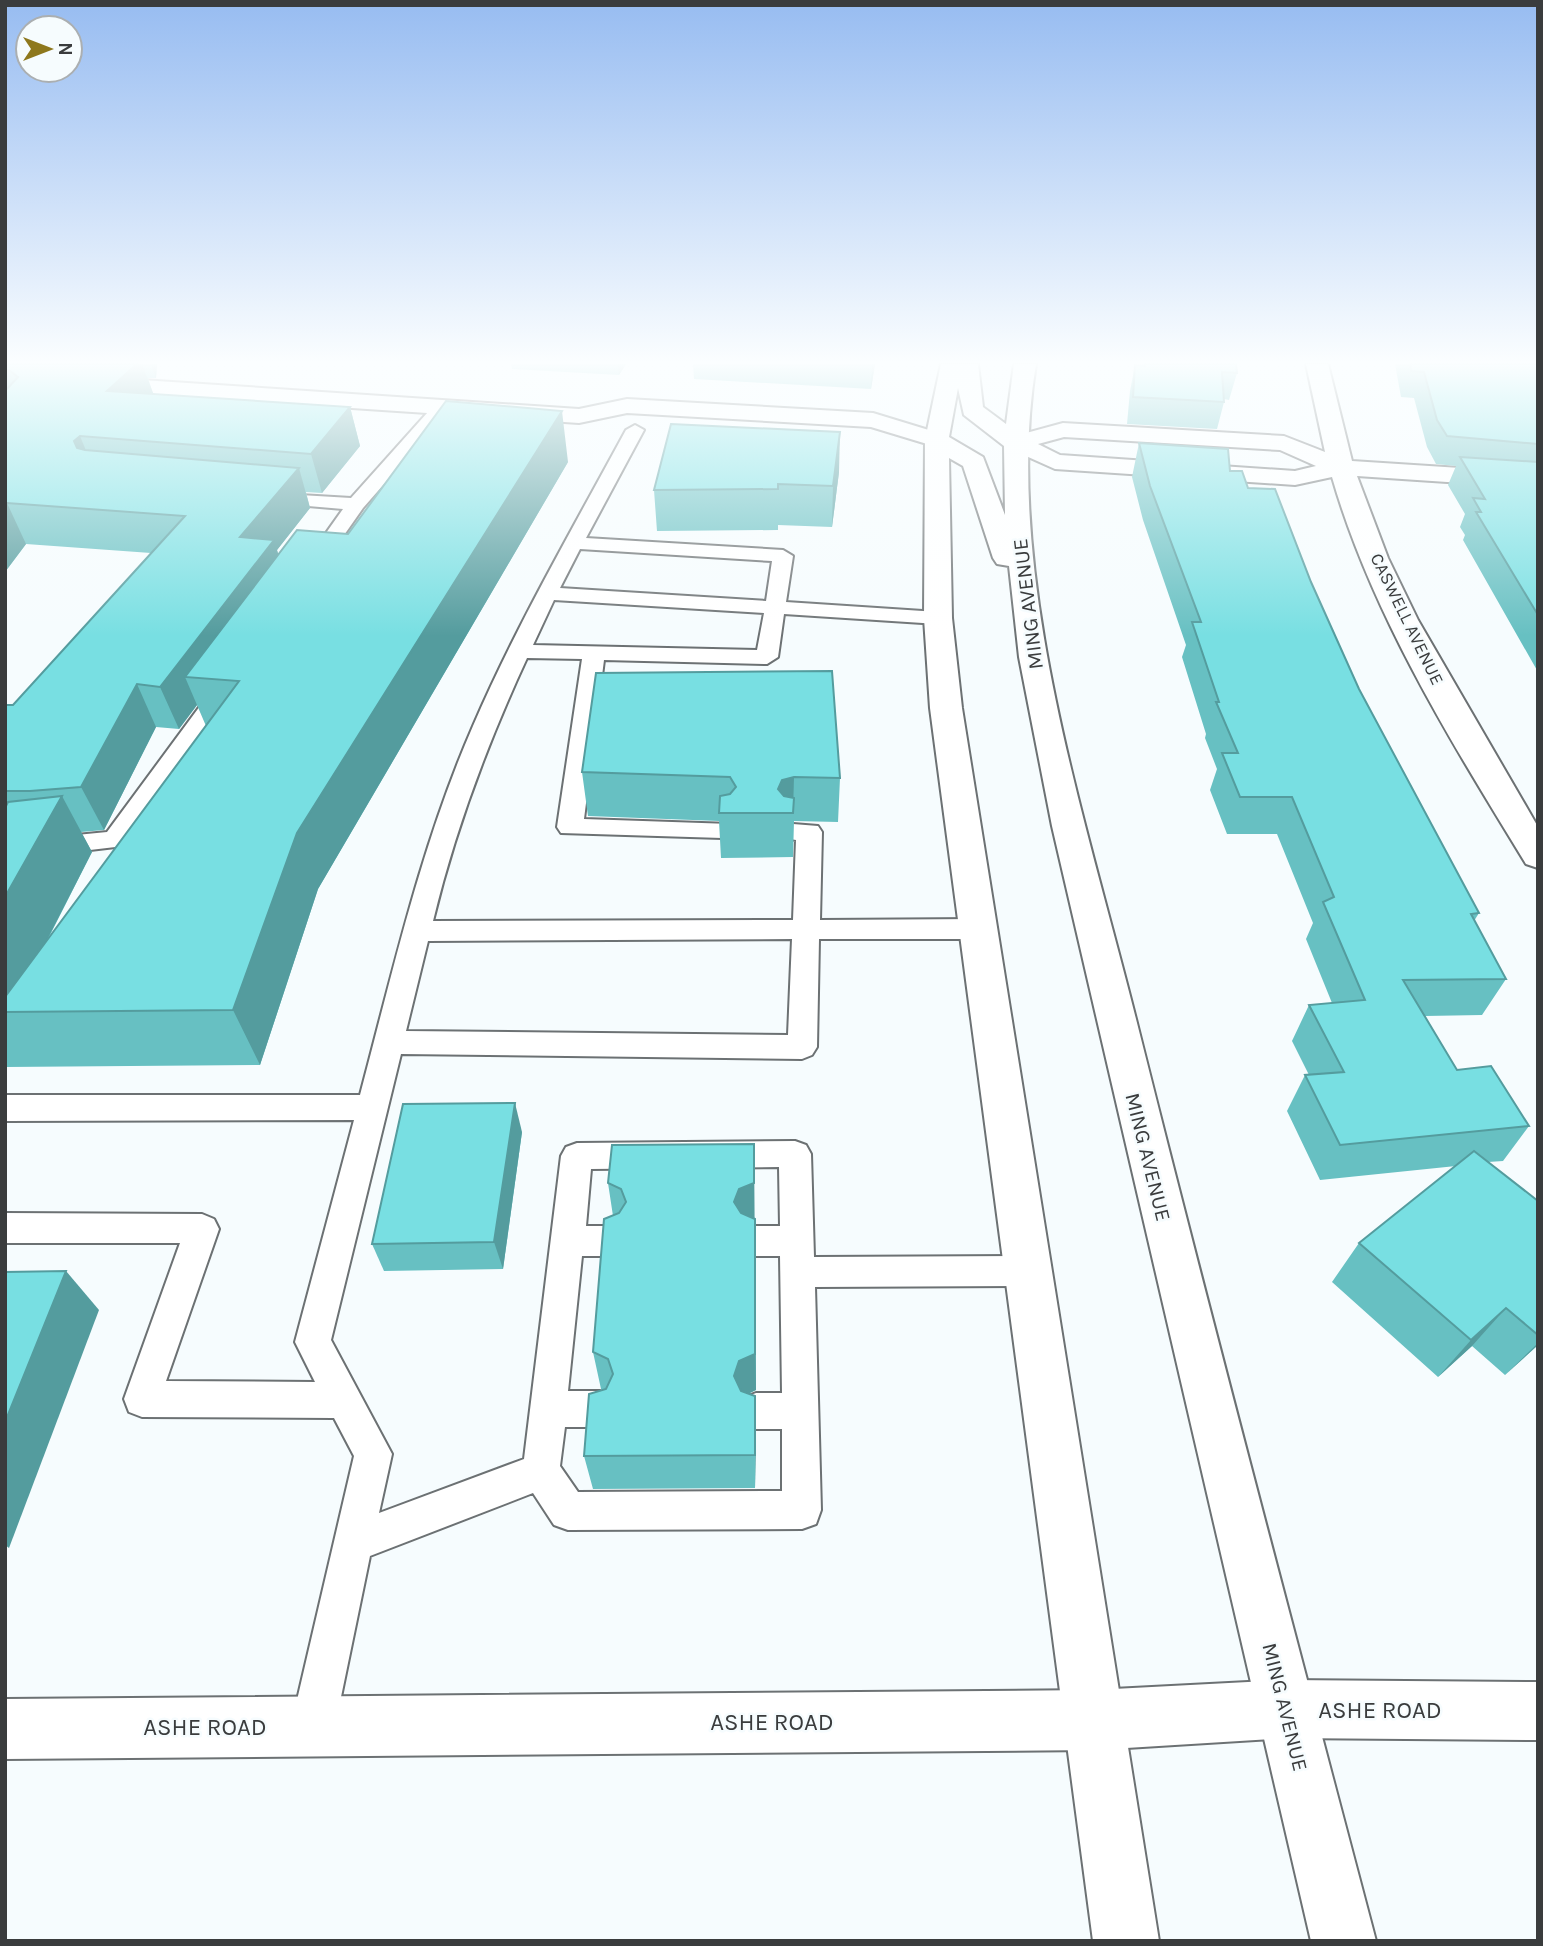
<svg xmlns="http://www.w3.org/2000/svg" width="1543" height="1946" font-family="Karla,sans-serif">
	<rect width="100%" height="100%" fill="#f6fcfe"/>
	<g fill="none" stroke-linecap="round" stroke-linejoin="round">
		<g stroke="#6c7173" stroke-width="4">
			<g id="service">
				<path d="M 442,402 L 450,407 L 448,411 L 363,508 L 321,568 L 307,568 L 304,564 L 343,509 L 273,503 L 266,501 L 264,497 L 266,493 L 351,498 L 436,403 Z"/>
				<path d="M 635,425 L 644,430 L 586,538 L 783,550 L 793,556 L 786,602 L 938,612 L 948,618 L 938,624 L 784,614 L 778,657 L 767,664 L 604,660 L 584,819 L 731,824 L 735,830 L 731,836 L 722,838 L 561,833 L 557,827 L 582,659 L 527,658 C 488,742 455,830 433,921 L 793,920 L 796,840 L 784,838 L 780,832 L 784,826 L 793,824 L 818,826 L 822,832 L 820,920 L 980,919 L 990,922 L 994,929 L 990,936 L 980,939 L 819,939 L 817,1047 L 812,1055 L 802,1059 L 401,1054 L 331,1340 L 392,1454 L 379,1513 L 524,1459 L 561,1156 L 566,1147 L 577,1143 L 795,1141 L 806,1145 L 811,1154 L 814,1257 L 1029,1256 L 1041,1260 L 1046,1271 L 1041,1282 L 1029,1286 L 815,1287 L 821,1510 L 816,1524 L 802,1529 L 568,1530 L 554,1525 L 533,1493 L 370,1556 L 335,1726 L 328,1741 L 313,1748 L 298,1741 L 291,1726 L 354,1456 L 334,1418 L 142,1417 L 129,1412 L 124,1399 L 180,1243 L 5,1243 L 5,1213 L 202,1214 L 214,1219 L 219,1229 L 166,1381 L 315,1382 L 295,1342 L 354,1120 L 5,1121 L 5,1095 L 360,1095 C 393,971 421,845 473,726 C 517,624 573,528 626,430 ZM 580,549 L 772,561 L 766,601 L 560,588 ZM 554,600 L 764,613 L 757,650 L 533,645 ZM 792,939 L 788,1035 L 406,1031 L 428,941 ZM 779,1167 L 780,1226 L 755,1226 L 743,1231 L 738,1241 L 743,1251 L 755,1256 L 780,1256 L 782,1393 L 756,1393 L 743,1398 L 738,1411 L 743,1424 L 756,1429 L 782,1429 L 782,1491 L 578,1492 L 560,1466 L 565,1427 L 600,1427 L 613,1422 L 618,1409 L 613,1396 L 600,1391 L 568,1391 L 582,1256 L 613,1256 L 625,1251 L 630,1241 L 625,1231 L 613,1226 L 586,1226 L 591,1169 Z"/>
				<path d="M 225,681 L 236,688 L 124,846 L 5,860 L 5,842 L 107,832 L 217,683 Z"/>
			</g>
		</g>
		<g stroke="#6c7173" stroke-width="4">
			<g id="minor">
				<path d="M 1306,364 L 1328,364 L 1352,461 L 1538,473 L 1538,488 L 1357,476 L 1388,558 L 1418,620 L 1538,827 L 1538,868 L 1526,864 C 1452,743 1372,615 1332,477 L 1295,485 L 1055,469 L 1008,448 L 1004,443 L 1008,438 L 1063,423 L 1284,436 L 1325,452 ZM 1064,437 L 1280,450 L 1316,466 L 1295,471 L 1060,455 L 1038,444 Z"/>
				<path d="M 5,371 L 579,409 L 627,399 L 873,413 L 945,435 L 949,440 L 945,445 L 937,447 L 871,427 L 627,413 L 579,423 L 5,385 Z"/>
			</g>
		</g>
		<g stroke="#6c7173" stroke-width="4">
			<path id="tertiary" d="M 1286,1680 L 1538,1682 L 1538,1740 L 1286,1738 L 1094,1750 L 5,1759 L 5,1699 L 1094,1690 Z"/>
		</g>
		<g stroke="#6c7173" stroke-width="4">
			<path id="secondary" d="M 941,364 L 978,364 L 983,407 L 1006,424 L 1014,364 L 1036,364 C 1002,570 1086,820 1136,1019 C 1213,1327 1295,1634 1376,1941 L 1311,1941 L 1052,826 L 1019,657 L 1009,566 L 997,564 L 993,558 L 963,466 L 949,458 L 952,618 L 962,708 L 1159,1941 L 1093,1941 L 930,708 L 924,618 L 925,440 ZM 958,388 L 964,415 L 1004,446 L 1005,515 L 983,457 L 949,437 Z"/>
		</g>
		<use href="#service" fill="#fff" fill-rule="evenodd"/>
		<use href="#minor" fill="#fff" fill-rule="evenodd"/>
		<use href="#tertiary" fill="#fff" fill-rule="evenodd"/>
		<use href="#secondary" fill="#fff" fill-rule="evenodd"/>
	</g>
	<g fill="#67c0c2" fill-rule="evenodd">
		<path d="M 5,364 L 157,364 L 156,378 L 148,378 L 153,394 L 350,407 L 360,446 L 322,493 L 306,492 L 310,508 L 277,550 L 278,555 L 348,534 L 568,462 L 318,889 L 260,1065 L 5,1067 L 5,705 L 13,705 L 151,553 L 26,544 L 5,572 ZM 197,705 L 206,726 L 47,941 L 92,852 L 81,832 L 104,830 L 156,727 L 179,729 Z"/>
		<path d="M 511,364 L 626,364 L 619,375 L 512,369 Z"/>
		<path d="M 693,364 L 875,364 L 871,389 L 694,379 Z"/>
		<path d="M 1143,364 L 1236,364 L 1237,373 L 1229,400 L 1224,399 L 1224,402 L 1217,429 L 1127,424 L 1130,391 L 1135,365 L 1142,366 Z"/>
		<path d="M 1395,364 L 1538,364 L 1538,672 L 1463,540 L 1465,535 L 1460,527 L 1465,514 L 1448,485 L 1456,466 L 1436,464 L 1427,447 L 1414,398 L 1401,397 Z"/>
		<path d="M 1139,443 L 1230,471 L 1248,488 L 1311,582 L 1359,689 L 1479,913 L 1474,921 L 1506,979 L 1482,1015 L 1425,1016 L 1457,1070 L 1529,1126 L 1503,1161 L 1488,1162 L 1538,1201 L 1538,1345 L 1505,1375 L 1472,1346 L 1438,1377 L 1332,1282 L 1359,1243 L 1456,1166 L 1320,1180 L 1287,1111 L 1305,1075 L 1309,1075 L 1292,1041 L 1309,1005 L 1332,1003 L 1306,939 L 1313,923 L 1277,834 L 1227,834 L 1210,790 L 1217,769 L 1205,738 L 1206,734 L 1182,657 L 1186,645 L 1143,520 L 1132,477 Z"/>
		<path d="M 839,472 L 832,527 L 778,525 L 778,530 L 657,531 L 654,490 Z"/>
		<path d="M 582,772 L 840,778 L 838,822 L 794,821 L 793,857 L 721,858 L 719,821 L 588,816 Z"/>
		<path d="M 522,1132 L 503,1269 L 384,1271 L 372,1244 Z"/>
		<path d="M 608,1183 L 755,1224 L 756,1390 L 748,1394 L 756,1432 L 755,1488 L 593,1489 L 584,1456 L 604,1390 L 601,1389 L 593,1352 L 613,1216 Z"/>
	</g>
	<g fill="#549c9e">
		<path d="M 137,364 L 142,364 L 155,398 L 107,391 Z"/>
		<path d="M 151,364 L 157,364 L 156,378 Z"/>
		<path d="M 618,364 L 626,364 L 619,375 Z"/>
		<path d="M 872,364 L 875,364 L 871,389 Z"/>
		<path d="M 350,407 L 360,446 L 322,493 L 311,454 Z"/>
		<path d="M 562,411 L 568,462 L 318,889 L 260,1065 L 233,1010 L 297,833 Z"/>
		<path d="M 840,432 L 839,472 L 832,527 L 833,486 Z"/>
		<path d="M 80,436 L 96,475 L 91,480 L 74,441 Z"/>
		<path d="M 299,468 L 310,508 L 277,550 L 287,581 L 185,677 L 197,705 L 179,729 L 160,687 L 240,537 Z"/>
		<path d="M 7,503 L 26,544 L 5,572 L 5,506 Z"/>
		<path d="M 137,684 L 156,727 L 104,830 L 81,787 Z"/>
		<path d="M 794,777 L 793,813 L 778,789 L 782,780 Z"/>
		<path d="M 62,796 L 92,852 L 10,1012 L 5,1012 L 5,897 Z"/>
		<path d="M 515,1103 L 522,1132 L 503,1269 L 494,1242 Z"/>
		<path d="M 754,1144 L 756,1390 L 741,1397 L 734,1376 L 741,1230 L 734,1202 L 739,1189 Z"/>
		<path d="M 66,1271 L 99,1310 L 9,1548 L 5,1545 L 5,1422 Z"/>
		<path d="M 1506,1308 L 1472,1346 L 1438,1377 L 1471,1340 Z"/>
		<path d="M 1538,1343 L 1538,1345 L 1505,1375 Z"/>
		<path d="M 755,1396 L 756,1432 L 755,1488 Z"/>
	</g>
	<g fill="#78dfe2" stroke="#549c9e" stroke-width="2">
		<path d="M 5,364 L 137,364 L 107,391 L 350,407 L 311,454 L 80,436 L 74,441 L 77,448 L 85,450 L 299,468 L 240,537 L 274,540 L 160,687 L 137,684 L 81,787 L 30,791 L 5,791 L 5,705 L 13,705 L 185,516 L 7,503 L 5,506 L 5,391 L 18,377 L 9,370 L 5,370 Z"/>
		<path d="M 1145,364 L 1236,364 L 1237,373 L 1222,372 L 1224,402 L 1133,397 L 1135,365 L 1145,366 Z"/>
		<path d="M 1410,364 L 1538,364 L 1538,444 L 1447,436 L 1437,420 L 1424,372 L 1411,371 Z"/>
		<path d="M 446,401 L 562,411 L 297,833 L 233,1010 L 5,1012 L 5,997 L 239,681 L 185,677 L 297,530 L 348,534 Z"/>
		<path d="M 671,424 L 840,432 L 833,486 L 778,484 L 778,489 L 654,490 Z"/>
		<path d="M 1139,443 L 1228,449 L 1230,471 L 1242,471 L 1248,488 L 1275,489 L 1311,582 L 1359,689 L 1479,913 L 1471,914 L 1506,979 L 1403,980 L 1457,1070 L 1491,1066 L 1529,1126 L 1340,1145 L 1305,1075 L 1344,1072 L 1309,1005 L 1365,1000 L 1323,902 L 1334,897 L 1292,797 L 1240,797 L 1222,753 L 1238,753 L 1216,702 L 1219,702 L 1192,622 L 1201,622 L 1150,486 Z"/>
		<path d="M 1460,457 L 1538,462 L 1538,615 L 1476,512 L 1481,512 L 1473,498 L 1485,499 Z"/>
		<path d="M 832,671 L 840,778 L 794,777 L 782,780 L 778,789 L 784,796 L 794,798 L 793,813 L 719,813 L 720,796 L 730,794 L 736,787 L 730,777 L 582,772 L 596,673 Z"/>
		<path d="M 62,796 L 5,897 L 5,808 L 8,802 Z"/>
		<path d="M 515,1103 L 494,1242 L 372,1244 L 403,1104 Z"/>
		<path d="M 754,1144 L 754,1183 L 739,1189 L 734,1202 L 741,1213 L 755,1219 L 755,1354 L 739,1361 L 734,1376 L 741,1391 L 755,1396 L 755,1455 L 584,1456 L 589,1394 L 606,1389 L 613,1374 L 608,1359 L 593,1352 L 604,1219 L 619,1213 L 626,1202 L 621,1189 L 608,1183 L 612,1145 Z"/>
		<path d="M 1474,1151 L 1538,1201 L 1538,1335 L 1506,1308 L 1471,1340 L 1359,1243 Z"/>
		<path d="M 66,1271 L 5,1422 L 5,1272 Z"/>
	</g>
	<linearGradient id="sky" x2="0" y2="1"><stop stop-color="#97bcf1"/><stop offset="0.57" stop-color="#fbfeff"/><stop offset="1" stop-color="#fbfeff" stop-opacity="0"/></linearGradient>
	<rect width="1543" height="636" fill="url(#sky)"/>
	<g text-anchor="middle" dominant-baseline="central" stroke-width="5" stroke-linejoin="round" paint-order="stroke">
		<g font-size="18" fill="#3a3c3d" stroke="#f6fcfe">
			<text transform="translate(1407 619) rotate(64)">CASWELL AVENUE</text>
		</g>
		<g font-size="21" fill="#3a3c3d" stroke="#f6fcfe">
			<text transform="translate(1028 604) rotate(-97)">MING AVENUE</text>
			<text transform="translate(1148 1157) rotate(76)">MING AVENUE</text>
			<text transform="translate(1285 1707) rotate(76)">MING AVENUE</text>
		</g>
		<g font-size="24" fill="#3a3c3d" stroke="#f6fcfe">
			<text x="1380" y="1710">ASHE ROAD</text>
			<text x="772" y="1722">ASHE ROAD</text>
			<text x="205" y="1727">ASHE ROAD</text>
		</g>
	</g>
	<rect width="1543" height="1946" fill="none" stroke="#3a3c3d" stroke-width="14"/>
	<g transform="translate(49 49) rotate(90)"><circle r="33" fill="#f6fcfe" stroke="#abafb1" stroke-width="2"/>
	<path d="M0-5L12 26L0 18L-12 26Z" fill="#8e781d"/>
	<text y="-10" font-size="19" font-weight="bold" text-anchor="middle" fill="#3a3c3d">N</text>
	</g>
</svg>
